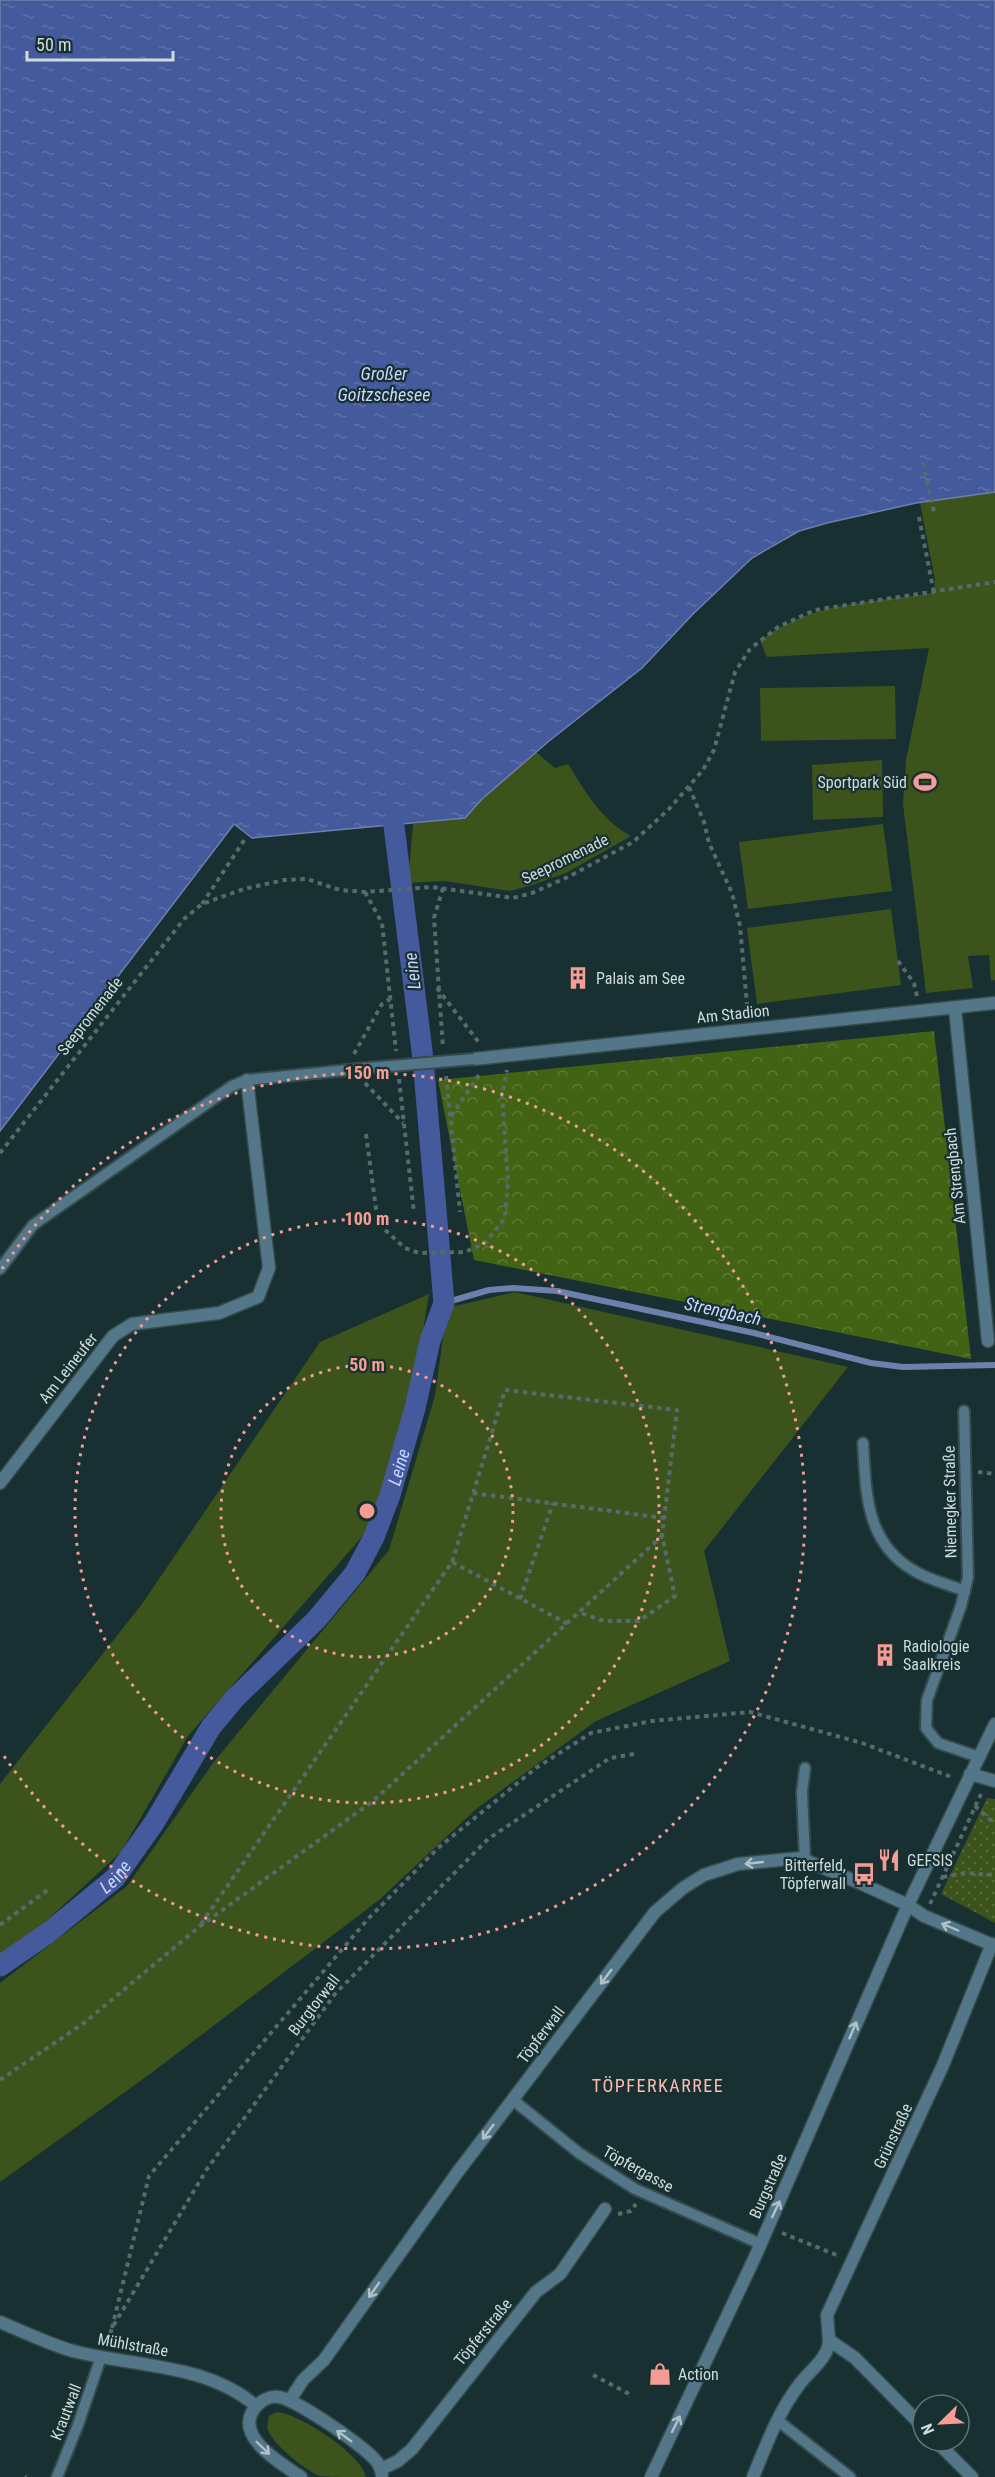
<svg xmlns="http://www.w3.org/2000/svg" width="995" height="2477" font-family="'Roboto Condensed',sans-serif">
	<defs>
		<pattern id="forest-crowns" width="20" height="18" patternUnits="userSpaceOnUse" patternTransform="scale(1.5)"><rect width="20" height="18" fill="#436314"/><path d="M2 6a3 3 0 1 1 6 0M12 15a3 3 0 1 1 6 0" fill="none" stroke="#5d7936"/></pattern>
		<pattern id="park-dots" width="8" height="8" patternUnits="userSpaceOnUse" patternTransform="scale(1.5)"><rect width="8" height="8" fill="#3c541c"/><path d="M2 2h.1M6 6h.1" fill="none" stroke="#576c3c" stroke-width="1.8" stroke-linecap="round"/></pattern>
		<pattern id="water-ripples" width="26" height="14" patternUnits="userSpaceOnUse" patternTransform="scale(1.5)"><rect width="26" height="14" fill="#445a9c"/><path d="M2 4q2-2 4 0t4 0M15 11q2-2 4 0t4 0" fill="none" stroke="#5e71a9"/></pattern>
	</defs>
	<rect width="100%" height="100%" fill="#183031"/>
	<g fill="#3c541c">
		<path d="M 995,492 L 995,980 L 991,981 L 989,955 L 968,956 L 973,988 L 926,993 L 903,804 L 906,760 L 929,648 L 767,657 L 760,641 C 808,602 875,602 934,593 L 935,580 L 920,503 Z"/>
		<path d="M 895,686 L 896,739 L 761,741 L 760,688 Z"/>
		<path d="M 536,752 L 555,768 L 568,764 C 585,791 602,821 631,836 L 566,873 L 529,886 L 510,891 L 445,881 L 408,883 L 413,824 L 465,818 L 482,799 Z"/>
		<path d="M 882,760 L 883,817 L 813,820 L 812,765 Z"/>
		<path d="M 883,824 L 892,891 L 748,909 L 739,842 Z"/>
		<path d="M 891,909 L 901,985 L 757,1004 L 747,928 Z"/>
		<path d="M 515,1292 L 848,1367 L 704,1551 L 730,1661 L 596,1721 L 476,1809 L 379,1900 L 150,2074 L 0,2182 L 0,1983 L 127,1886 L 213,1763 L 389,1550 L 435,1396 L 447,1308 Z"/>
		<path d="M 429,1294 L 414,1385 L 374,1523 L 188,1736 L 121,1852 L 44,1923 L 0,1955 L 0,1784 L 142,1604 L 320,1342 Z"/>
		<path d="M 277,2412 C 300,2414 361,2454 366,2477 C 355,2477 328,2477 319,2476 C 304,2469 272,2444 267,2428 L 269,2416 Z"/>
	</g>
	<path fill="url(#forest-crowns)" d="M 934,1031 L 971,1359 L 474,1260 L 438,1080 Z"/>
	<path fill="url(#park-dots)" d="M 987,1798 L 995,1799 L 995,1923 L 941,1894 Z"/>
	<path fill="url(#water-ripples)" stroke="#6d81af" stroke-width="1.5" d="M 0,0 L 995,0 L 995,492 L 916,503 L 827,523 L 799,531 L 752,558 L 693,614 L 642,668 L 549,741 L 482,799 L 465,818 L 252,838 L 234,824 L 0,1131 Z"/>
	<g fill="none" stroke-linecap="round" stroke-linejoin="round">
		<path stroke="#6d81af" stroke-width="6" d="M 444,1303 L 489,1290 L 513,1288 L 557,1291 L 754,1333 L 871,1363 L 903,1367 L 995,1365"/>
		<path stroke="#445a9c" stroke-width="21" id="s1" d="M 0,1966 L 48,1933 L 115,1878 L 154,1823 L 211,1727 L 235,1698 L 316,1620 L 355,1573 L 374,1537 L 390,1495 L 415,1408 L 430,1341 L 444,1303 L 423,1059 L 394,826"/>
		<g stroke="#354c4c" stroke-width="14">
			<g id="lane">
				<path d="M 0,1269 L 33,1225 L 232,1086 L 247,1080 L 367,1068"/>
				<path d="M 964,1411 L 968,1577 L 961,1606 L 927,1700 L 926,1728 L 938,1743 L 979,1757"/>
				<path d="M 863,1443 C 866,1491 865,1542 913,1570 C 928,1580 948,1584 965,1591"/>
				<path d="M 805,1860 L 802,1792 L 805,1768"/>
				<path d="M 513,2100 L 579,2153 L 635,2189 L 761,2244"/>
				<path d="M 777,2420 L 850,2477"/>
				<path d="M 57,2477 L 78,2425 L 101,2357"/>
			</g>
		</g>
		<g stroke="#354c4c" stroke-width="15">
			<g id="street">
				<path d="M 955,1008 L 988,1341"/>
				<path d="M 474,1059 L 995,1003"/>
				<path d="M 0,1483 L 113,1336 L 132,1324 L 219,1313 L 258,1297 L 269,1268 L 247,1080"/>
				<path d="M 970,1774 L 995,1781"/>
				<path d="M 0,2322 C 24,2332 48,2344 73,2351 C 134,2367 206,2363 256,2406"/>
				<path d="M 290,2400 L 303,2380 L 324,2360 L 457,2173 L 655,1912 L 683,1888 L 704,1875 L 738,1864 L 800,1858 L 862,1884 L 908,1905 L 924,1916 L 995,1946"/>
				<path d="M 923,2427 L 855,2358 L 829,2340 L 827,2315 L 943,2065 L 992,1944"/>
				<path d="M 936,2441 L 972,2477"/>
				<path d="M 381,2469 L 398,2461 L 412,2449 L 536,2292 L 560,2274 L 605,2209"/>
				<path d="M 301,2477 C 282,2464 234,2437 254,2409 C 260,2401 269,2396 278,2397 C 295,2398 367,2448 377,2462 C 380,2466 381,2470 382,2475"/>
				<path d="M 651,2477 L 755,2257 L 908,1905 L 995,1724"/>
				<path d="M 753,2477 C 766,2446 778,2412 799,2385 C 809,2371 829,2358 829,2340"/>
			</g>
		</g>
		<g stroke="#566b6c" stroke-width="4" stroke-dasharray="4.5 4.5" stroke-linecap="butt">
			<path d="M 923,463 L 934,512"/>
			<path d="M 919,517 L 934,593"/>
			<path d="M 689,787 L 704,822 L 709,843 L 732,893 L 740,926 L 748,1016"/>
			<path d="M 443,888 L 434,918 L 443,1048"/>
			<path d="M 365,892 L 382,923 L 396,1051"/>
			<path d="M 202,904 L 245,839"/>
			<path d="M 898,961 L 914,983 L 917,996"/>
			<path d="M 437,988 L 480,1044"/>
			<path d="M 354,1054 L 382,1004 L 390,999"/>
			<path d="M 446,1076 L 460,1212"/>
			<path d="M 399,1079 L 414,1213"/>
			<path d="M 365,1083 L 403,1123"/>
			<path d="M 451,1116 L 479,1075"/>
			<path d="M 366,1134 L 377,1216 L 385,1230 L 405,1248 L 419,1253 L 465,1252 L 485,1243 L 505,1218 L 508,1182 L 502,1096 L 507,1070"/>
			<path d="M 0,1153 L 184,919 L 202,904 L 244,889 L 284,880 L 307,879 L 340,890 L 365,892 L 432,887 L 513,898 L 532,893 L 568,877 L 633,842 L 669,809 L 703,770 L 714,750 L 735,672 L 750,649 L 778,627 L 815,610 L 995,582"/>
			<path d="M 978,1472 L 995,1474"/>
			<path d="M 473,1493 L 664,1518"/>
			<path d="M 452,1562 L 505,1390 L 677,1410 L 662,1536 L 675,1596 L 639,1621 L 604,1621 L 581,1613"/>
			<path d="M 520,1599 L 553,1503"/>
			<path d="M 975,1806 L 995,1824"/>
			<path d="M 943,1877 L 965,1873 L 995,1875"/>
			<path d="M 930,1904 L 981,1794"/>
			<path d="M 201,1924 L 452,1562 L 568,1624"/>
			<path d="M 0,1925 L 49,1889"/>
			<path d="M 0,2080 L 84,2023 L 199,1927 L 373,1801 L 662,1536"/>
			<path d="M 618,2214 L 631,2211 L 636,2204"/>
			<path d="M 782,2233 L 839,2256"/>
			<path d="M 112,2328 L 149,2176 L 368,1919 L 438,1848 L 536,1768 L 591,1733 L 652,1721 L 750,1712 L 862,1743 L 954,1778"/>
			<path d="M 107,2342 L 112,2328 L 207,2169 L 335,1994 L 488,1839 L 610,1758 L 634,1754"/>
			<path d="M 593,2375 L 633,2396"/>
			<path d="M 25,2476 L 26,2477"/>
		</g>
		<use href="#lane" stroke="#537689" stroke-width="10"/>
		<use href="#street" stroke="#537689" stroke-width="12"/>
		<g stroke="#354c4c" stroke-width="14" stroke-linecap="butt">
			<path id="lane-bridge" d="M 367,1068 L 474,1059"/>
		</g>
		<use href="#lane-bridge" stroke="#537689" stroke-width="10"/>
	</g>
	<defs><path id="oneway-shaft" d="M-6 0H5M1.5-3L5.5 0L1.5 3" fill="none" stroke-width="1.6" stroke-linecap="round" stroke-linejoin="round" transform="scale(1.5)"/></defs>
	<g stroke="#afc2c7">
		<use href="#oneway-shaft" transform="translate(754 1863) rotate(174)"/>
		<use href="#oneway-shaft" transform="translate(950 1927) rotate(-157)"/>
		<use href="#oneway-shaft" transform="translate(606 1977) rotate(127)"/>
		<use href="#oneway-shaft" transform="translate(853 2030) rotate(-67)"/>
		<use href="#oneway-shaft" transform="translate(488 2132) rotate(127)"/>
		<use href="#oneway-shaft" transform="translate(776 2209) rotate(-65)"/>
		<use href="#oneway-shaft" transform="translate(374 2290) rotate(125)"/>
		<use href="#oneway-shaft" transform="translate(676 2424) rotate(-64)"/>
		<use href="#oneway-shaft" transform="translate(344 2436) rotate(-144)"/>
		<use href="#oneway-shaft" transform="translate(263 2448) rotate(44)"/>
	</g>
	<g fill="none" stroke="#f59c94" stroke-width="3" stroke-dasharray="3 6">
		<circle cx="367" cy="1511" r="146"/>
		<circle cx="367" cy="1511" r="292"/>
		<path d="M2 1269A438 438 0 1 1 2 1753"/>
	</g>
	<defs>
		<g id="stadium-bare" transform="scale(1.8)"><path d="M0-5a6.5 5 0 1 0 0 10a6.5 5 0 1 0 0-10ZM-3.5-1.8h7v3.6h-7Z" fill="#f59c94" stroke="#183031" stroke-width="2.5" paint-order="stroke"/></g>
		<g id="building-bare" transform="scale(1.8)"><path d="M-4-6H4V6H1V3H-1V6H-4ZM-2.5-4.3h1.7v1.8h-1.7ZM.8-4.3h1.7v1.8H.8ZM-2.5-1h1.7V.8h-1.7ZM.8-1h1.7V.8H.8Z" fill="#f59c94" stroke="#183031" stroke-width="2.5" paint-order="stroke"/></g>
		<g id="restaurant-bare" transform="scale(1.8)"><path d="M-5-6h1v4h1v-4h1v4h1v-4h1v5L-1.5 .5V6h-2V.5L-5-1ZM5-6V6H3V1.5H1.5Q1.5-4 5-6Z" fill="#f59c94" stroke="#183031" stroke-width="2.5" paint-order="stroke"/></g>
		<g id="bus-bare" transform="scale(1.8)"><path d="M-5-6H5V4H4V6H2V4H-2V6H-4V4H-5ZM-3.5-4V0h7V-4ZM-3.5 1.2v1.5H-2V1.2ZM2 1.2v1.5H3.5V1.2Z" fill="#f59c94" stroke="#183031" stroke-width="2.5" paint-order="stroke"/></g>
		<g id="shop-bare" transform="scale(1.8)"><path d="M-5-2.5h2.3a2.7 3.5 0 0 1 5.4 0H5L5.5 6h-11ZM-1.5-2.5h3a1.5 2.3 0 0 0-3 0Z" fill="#f59c94" stroke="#183031" stroke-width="2.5" paint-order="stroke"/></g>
	</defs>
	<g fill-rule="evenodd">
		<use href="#stadium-bare" x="925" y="782"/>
		<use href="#building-bare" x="578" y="978"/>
		<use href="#building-bare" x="885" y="1655"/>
		<use href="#restaurant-bare" x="889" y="1860"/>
		<use href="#bus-bare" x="864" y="1874"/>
		<use href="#shop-bare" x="660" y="2374"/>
	</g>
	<g text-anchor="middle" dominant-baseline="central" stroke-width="4.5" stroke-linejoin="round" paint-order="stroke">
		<g font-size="16" fill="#cedcdc" stroke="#183031" text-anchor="start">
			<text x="907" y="782" text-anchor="end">Sportpark Süd</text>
			<text x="596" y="978">Palais am See</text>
			<text x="903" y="1646">Radiologie<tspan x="903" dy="18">Saalkreis</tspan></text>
			<text x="907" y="1860">GEFSIS</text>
			<text x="846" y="1865" text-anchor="end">Bitterfeld,<tspan x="846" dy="18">Töpferwall</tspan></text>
			<text x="678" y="2374">Action</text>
		</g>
		<g font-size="16" fill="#cedcdc" stroke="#183031">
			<text transform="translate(565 859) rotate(-26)">Seepromenade</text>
			<text transform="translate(733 1014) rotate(-6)">Am Stadion</text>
			<text transform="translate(90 1016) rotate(-52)">Seepromenade</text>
			<text transform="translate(955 1176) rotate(-96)">Am Strengbach</text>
			<text transform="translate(68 1368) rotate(-52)">Am Leineufer</text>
			<text transform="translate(950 1502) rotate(-91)">Niemegker Straße</text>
			<text transform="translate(314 2005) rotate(-52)">Burgtorwall</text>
			<text transform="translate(541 2035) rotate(-53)">Töpferwall</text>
			<text transform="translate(893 2136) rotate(-65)">Grünstraße</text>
			<text transform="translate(638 2169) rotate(29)">Töpfergasse</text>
			<text transform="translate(768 2186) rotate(-66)">Burgstraße</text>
			<text transform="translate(483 2332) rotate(-51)">Töpferstraße</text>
			<text transform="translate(133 2345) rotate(10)">Mühlstraße</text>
			<text transform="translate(66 2412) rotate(-69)">Krautwall</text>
		</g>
		<g font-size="18" font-style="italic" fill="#c8d8ff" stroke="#183031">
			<text x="384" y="373">Großer<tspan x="384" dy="21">Goitzschesee</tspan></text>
			<text transform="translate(412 971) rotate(-97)">Leine</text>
			<text transform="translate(723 1311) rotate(12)">Strengbach</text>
			<text stroke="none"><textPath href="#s1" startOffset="650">Leine</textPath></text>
			<text stroke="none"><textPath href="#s1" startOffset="146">Leine</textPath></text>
		</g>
		<g font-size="18" letter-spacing="1.5" fill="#febab3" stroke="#183031">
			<text x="658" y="2085">TÖPFERKARREE</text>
		</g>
	</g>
	<circle cx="367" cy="1511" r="9" fill="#f59c94" stroke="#183031" stroke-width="3"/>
	<g font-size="18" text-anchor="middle" font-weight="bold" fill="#f59c94" stroke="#183031" stroke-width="4.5" stroke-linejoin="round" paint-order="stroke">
		<text x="367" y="1079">150 m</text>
		<text x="367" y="1225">100 m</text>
		<text x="367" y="1371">50 m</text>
	</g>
	<g transform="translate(941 2423) rotate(246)"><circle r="28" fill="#183031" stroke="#617575" stroke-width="1.5"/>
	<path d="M0-4.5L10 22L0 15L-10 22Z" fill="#f59c94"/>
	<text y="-9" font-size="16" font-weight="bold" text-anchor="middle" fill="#cedcdc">N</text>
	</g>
	<path d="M27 51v9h146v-9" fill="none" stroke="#cedcdc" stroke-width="3"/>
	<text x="36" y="51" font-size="18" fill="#cedcdc" stroke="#183031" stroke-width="4.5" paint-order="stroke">50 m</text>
</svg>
